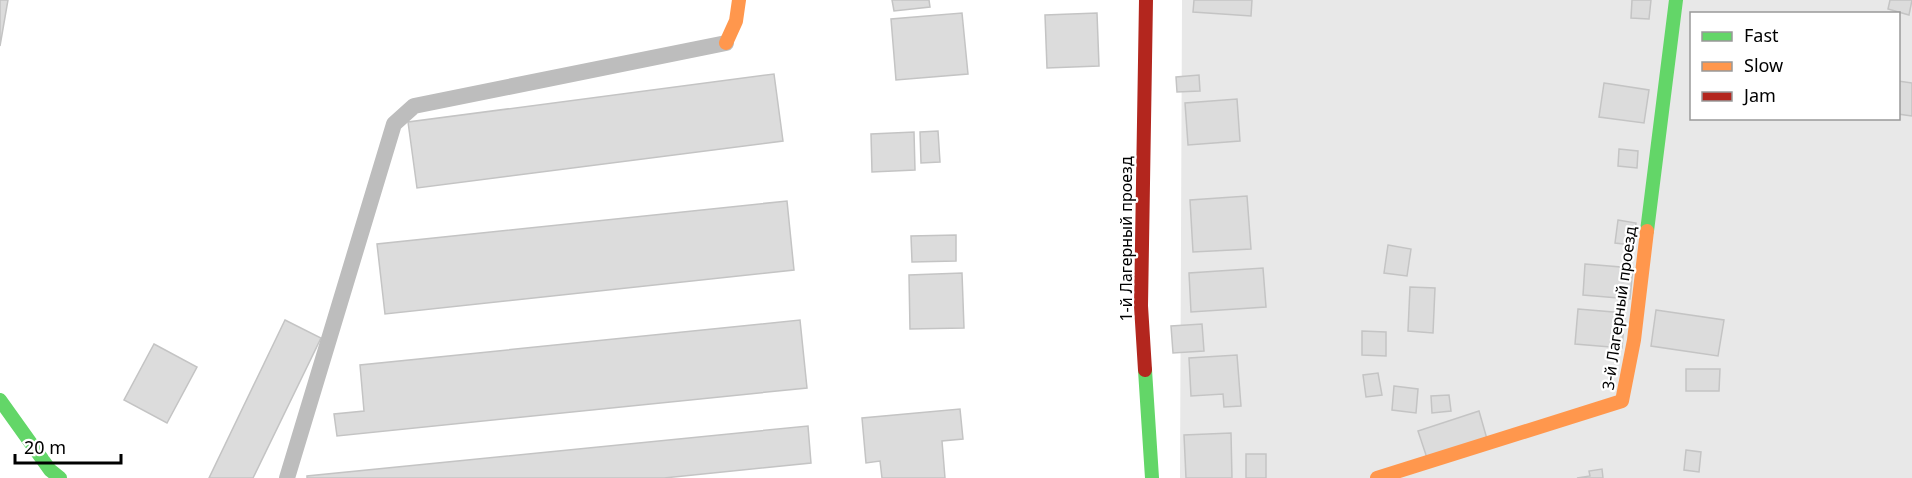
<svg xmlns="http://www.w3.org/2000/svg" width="1912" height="478" font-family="'Noto Sans',sans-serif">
	<rect width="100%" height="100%" fill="#fff"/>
	<path fill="#e8e8e8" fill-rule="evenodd" d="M 1182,0 L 1912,0 L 1912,478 L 1180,478 ZM 1692,14 L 1898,14 L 1898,118 L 1692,118 Z"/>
	<g fill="#dcdcdc" stroke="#c4c4c4" stroke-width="1.5">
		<path d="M 0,0 L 8,0 L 0,46 Z"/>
		<path d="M 892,0 L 929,0 L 930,7 L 894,11 Z"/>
		<path d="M 1194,0 L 1252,0 L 1251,16 L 1193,12 Z"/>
		<path d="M 1632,0 L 1651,0 L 1649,19 L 1631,18 Z"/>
		<path d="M 1890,0 L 1912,0 L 1909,15 L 1888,9 Z"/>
		<path d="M 962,13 L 968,74 L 896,80 L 891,19 Z"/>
		<path d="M 1097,13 L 1099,66 L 1047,68 L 1045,15 Z"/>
		<path d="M 774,74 L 783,141 L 417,188 L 408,122 Z"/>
		<path d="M 1199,75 L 1200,91 L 1177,92 L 1176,77 Z"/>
		<path d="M 1898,81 L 1912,83 L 1912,116 L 1898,114 Z"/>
		<path d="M 1604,83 L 1649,90 L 1644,123 L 1599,117 Z"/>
		<path d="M 1237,99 L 1240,141 L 1188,145 L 1185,103 Z"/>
		<path d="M 938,131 L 940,162 L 921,163 L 920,132 Z"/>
		<path d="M 914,132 L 915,170 L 872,172 L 871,134 Z"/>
		<path d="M 1619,149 L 1638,151 L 1637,168 L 1618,166 Z"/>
		<path d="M 1247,196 L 1251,249 L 1193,252 L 1190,200 Z"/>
		<path d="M 787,201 L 794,270 L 385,314 L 377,244 Z"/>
		<path d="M 1618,220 L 1636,223 L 1632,245 L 1615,243 Z"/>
		<path d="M 956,235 L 956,261 L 912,262 L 911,236 Z"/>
		<path d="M 1388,245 L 1411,249 L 1407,276 L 1384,273 Z"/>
		<path d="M 1585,264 L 1633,268 L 1630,299 L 1583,295 Z"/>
		<path d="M 1263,268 L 1266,307 L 1191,312 L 1189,273 Z"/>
		<path d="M 962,273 L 964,328 L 910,329 L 909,275 Z"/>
		<path d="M 1410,287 L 1435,288 L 1433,333 L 1408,331 Z"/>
		<path d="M 1578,309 L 1625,313 L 1622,348 L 1575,344 Z"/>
		<path d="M 1656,310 L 1724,320 L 1718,356 L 1651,346 Z"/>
		<path d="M 285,320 L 321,338 L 253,478 L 209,478 Z"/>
		<path d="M 800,320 L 807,388 L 337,436 L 334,414 L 364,411 L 360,365 Z"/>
		<path d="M 1202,324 L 1204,351 L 1173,353 L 1171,326 Z"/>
		<path d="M 1362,331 L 1386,332 L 1386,356 L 1362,355 Z"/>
		<path d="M 154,344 L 197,367 L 167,423 L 124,400 Z"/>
		<path d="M 1237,355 L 1241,406 L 1224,407 L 1223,394 L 1191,396 L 1189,358 Z"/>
		<path d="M 1686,369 L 1720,369 L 1719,391 L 1686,391 Z"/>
		<path d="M 1378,373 L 1382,395 L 1366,397 L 1363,375 Z"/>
		<path d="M 1394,386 L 1418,389 L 1416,413 L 1392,410 Z"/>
		<path d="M 1449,395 L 1451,411 L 1432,413 L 1431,396 Z"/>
		<path d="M 960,409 L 963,439 L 942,441 L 945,478 L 882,478 L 880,461 L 866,463 L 862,418 Z"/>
		<path d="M 1479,411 L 1487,439 L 1427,458 L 1418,431 Z"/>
		<path d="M 808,426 L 811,463 L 664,478 L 307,478 L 307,476 Z"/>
		<path d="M 1231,433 L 1232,478 L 1186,478 L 1184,435 Z"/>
		<path d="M 1686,450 L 1701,452 L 1699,472 L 1684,470 Z"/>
		<rect x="1246" y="454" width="20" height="24"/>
		<path d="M 1602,469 L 1603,478 L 1577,478 L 1590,476 L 1589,471 Z"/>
	</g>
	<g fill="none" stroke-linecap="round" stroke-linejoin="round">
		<path stroke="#bdbdbd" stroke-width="16" d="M 287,478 L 394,124 L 414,106 L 726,43"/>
		<g stroke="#63d668" stroke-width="14">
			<path d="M 1647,231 L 1676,0"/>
			<path d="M 1145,370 L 1152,478"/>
			<path d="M 0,400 L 50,470 L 60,478"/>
		</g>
		<g stroke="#ff974d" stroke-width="14">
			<path d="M 726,43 L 736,21 L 739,0"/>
			<path d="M 1377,478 L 1622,401 L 1634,340 L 1647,231"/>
		</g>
		<path stroke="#b3261e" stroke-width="14" d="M 1145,370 L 1141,306 L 1146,0"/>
	</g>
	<g text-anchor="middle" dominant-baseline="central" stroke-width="4.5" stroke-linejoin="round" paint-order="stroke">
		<g font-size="16" fill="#000" stroke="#fff">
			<text transform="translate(1126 239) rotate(-90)">1-й Лагерный проезд</text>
			<text transform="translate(1619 308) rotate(-82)">3-й Лагерный проезд</text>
		</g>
	</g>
	<rect x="1690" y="12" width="210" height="108" fill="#ffffff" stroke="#999999" stroke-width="1.5"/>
	<rect x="1702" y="32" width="30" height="9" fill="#63d668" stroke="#999999" stroke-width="1.5"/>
	<text x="1744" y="42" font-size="18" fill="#000000">Fast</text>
	<rect x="1702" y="62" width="30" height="9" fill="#ff974d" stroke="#999999" stroke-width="1.5"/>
	<text x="1744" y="72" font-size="18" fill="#000000">Slow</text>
	<rect x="1702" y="92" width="30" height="9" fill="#b3261e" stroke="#999999" stroke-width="1.5"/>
	<text x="1744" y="102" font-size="18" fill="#000000">Jam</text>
	<path d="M15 454v9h106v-9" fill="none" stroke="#000000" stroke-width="3"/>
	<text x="24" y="454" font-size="18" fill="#000000" stroke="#ffffff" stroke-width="4.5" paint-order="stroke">20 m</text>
</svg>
